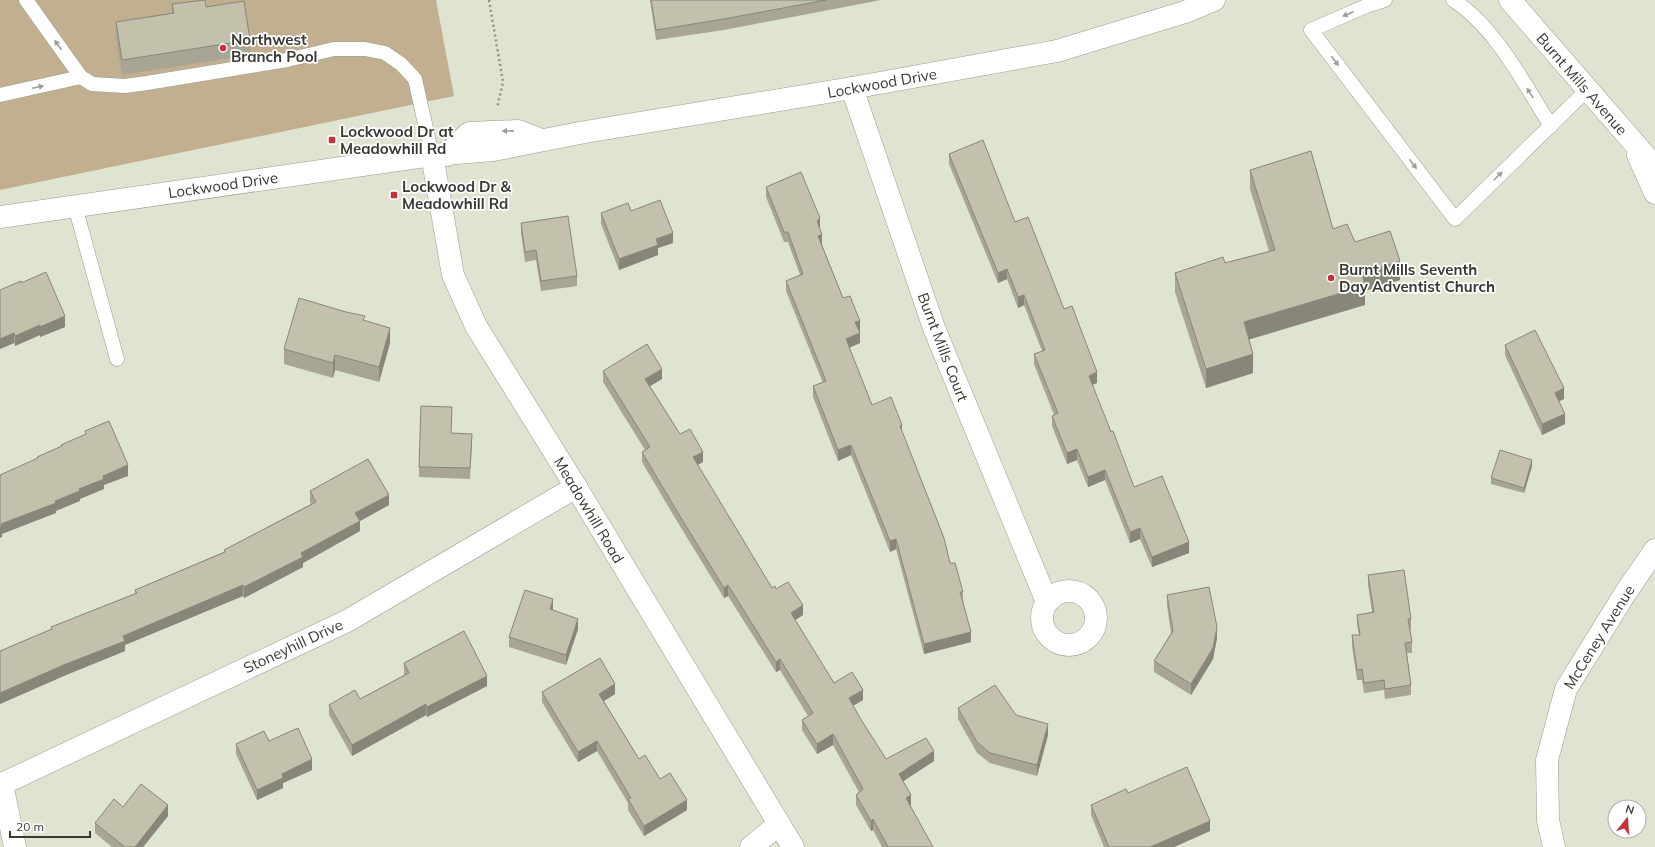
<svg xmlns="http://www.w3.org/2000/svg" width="1655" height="847" font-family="Mulish,sans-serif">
	<rect width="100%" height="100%" fill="#dee4d0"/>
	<path fill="#c1af90" d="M 0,0 L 436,0 L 454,96 L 0,190 Z"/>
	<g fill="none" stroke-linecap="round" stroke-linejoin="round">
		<g stroke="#989e8b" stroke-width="15">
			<g id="lane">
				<path d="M 26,0 L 81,77 L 92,84 L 125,86 L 147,83 L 287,60 L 334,49 L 365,49 L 385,53 L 401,64 L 415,79 L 432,155"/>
				<path d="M 1385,0 L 1366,6 L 1311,30 L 1455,219 L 1587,90"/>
				<path d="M 1453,0 C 1495,26 1524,84 1551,126"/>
				<path d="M 0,95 L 81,77"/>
				<path d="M 75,206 L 117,359"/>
			</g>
		</g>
		<g stroke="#989e8b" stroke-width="23">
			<g id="street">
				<path d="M 1510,0 L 1655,167"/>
				<path d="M 852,88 L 934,328 L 1047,602"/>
				<path d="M 432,155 L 453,275 L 476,326 L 576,487 L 793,847"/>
				<path d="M 1638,155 L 1655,193"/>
				<circle cx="1069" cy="618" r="27"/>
				<path d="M 2,784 L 15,847"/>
				<path d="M 0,785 L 347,621 L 576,487"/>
				<path d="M 751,847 L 779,824"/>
				<path d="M 1554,847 L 1548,820 L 1547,760 L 1566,689 L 1626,592 L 1655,550"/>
			</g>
		</g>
		<g stroke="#989e8b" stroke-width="23">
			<g id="secondary">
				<path d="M 447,155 L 469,133 L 518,131 L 539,139"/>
				<path d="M 0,217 L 432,155 L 493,150 L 585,132 L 852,88 L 1057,51 L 1185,12 L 1214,0"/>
			</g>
		</g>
		<path stroke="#8f9385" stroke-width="2.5" stroke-dasharray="2 3" stroke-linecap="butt" d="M 489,0 L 503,82 L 497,108"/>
		<use href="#lane" stroke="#fff" stroke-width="14"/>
		<use href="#street" stroke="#fff" stroke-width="22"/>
		<use href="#secondary" stroke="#fff" stroke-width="22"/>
	</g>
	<g fill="#a8a594">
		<path d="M 650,0 L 881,0 L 724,30 L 656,40 Z"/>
		<path d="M 172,4 L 206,7 L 250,40 L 250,55 L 122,75 L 116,37 L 116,22 L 172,13 Z"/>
		<path d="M 949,154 L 1015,222 L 1064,309 L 1097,383 L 1092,385 L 1111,432 L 1134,487 L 1189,553 L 1152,567 L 1140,539 L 1130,543 L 1105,480 L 1088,487 L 1077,460 L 1067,464 L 1052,426 L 1052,416 L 1054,415 L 1034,364 L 1034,354 L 1042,351 L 1024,305 L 1018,308 L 1007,279 L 998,283 L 949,164 Z"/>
		<path d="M 1250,170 L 1333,229 L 1355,242 L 1400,280 L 1365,291 L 1365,305 L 1249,339 L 1253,373 L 1206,388 L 1175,292 L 1175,273 L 1225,263 L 1269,251 L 1250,189 Z"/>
		<path d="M 766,187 L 820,229 L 822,245 L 843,298 L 860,331 L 859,331 L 860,343 L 849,348 L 872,405 L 902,433 L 950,563 L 963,592 L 963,600 L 971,642 L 924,654 L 896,549 L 890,552 L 851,455 L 838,461 L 813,397 L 813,386 L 823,383 L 786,291 L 786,281 L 800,275 L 788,242 L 784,242 L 766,197 Z"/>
		<path d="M 601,213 L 673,243 L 658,248 L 658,255 L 619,270 L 601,224 Z"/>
		<path d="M 521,223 L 577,276 L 577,286 L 541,291 L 536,260 L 525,262 L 521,233 Z"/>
		<path d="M 21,283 L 65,327 L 40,337 L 40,335 L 15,346 L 14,343 L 0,349 Z"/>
		<path d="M 365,321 L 390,343 L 379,382 L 335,370 L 333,378 L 284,364 L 284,349 Z"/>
		<path d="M 1505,345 L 1564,399 L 1559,401 L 1565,424 L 1542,435 L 1505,355 Z"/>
		<path d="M 603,371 L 662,379 L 650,386 L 680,434 L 703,462 L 698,465 L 772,588 L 776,589 L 803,615 L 795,620 L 834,683 L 863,700 L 853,706 L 860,718 L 886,759 L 934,761 L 903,781 L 910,805 L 933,847 L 882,847 L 873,830 L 871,831 L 856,805 L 856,795 L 859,792 L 833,745 L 817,754 L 802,730 L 802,720 L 808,716 L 780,670 L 776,672 L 728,596 L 724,598 L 675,518 L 642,462 L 642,452 L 645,450 L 603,382 Z"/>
		<path d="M 451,433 L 472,444 L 470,479 L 419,477 L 419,467 Z"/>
		<path d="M 1532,466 L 1524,493 L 1491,484 L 1491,478 Z"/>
		<path d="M 310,491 L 389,505 L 360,521 L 360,531 L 303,563 L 303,567 L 244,598 L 243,596 L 125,645 L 125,651 L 66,675 L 0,704 L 0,651 L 51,629 L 51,627 L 135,594 L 135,590 L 224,552 L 224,550 L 311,504 L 310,502 Z"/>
		<path d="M 1368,575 L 1411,619 L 1411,629 L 1410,629 L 1412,642 L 1412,653 L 1407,653 L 1411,685 L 1411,695 L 1385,699 L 1384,690 L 1364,693 L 1362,680 L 1357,680 L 1352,646 L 1352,635 L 1359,635 L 1357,625 L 1357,615 L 1372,612 L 1368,585 Z"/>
		<path d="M 1167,595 L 1217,638 L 1213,659 L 1191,695 L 1154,672 L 1154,661 L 1171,633 L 1167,606 Z"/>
		<path d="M 553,610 L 553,611 L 578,629 L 566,665 L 509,647 L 509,637 Z"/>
		<path d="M 404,663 L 487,686 L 427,717 L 426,715 L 352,756 L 329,715 L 329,705 L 360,699 L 404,675 Z"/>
		<path d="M 542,692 L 615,694 L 604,701 L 639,759 L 660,779 L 687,810 L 644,836 L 628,810 L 628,803 L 597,751 L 578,762 L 542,702 Z"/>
		<path d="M 958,708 L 1016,715 L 1048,735 L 1037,776 L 990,763 L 977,753 L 958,719 Z"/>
		<path d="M 269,741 L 312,770 L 283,783 L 283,788 L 257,800 L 236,754 L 236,744 Z"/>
		<path d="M 1128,793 L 1210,831 L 1174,847 L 1104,847 L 1091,815 L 1091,805 Z"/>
		<path d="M 123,807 L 168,816 L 143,847 L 112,847 L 95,833 L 95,823 Z"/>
	</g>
	<g fill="#888678">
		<path d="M 820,218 L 820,229 L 817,221 Z"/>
		<path d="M 673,233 L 673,243 L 658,248 L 658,255 L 619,270 L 619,259 L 656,239 Z"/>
		<path d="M 822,235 L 822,245 L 818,247 L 818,236 Z"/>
		<path d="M 1400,261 L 1400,280 L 1365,291 L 1365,305 L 1244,341 L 1244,322 L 1362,273 Z"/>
		<path d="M 1007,269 L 1007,279 L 998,283 L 998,273 Z"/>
		<path d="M 1024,295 L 1024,305 L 1018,308 L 1018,297 Z"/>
		<path d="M 65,316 L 65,327 L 40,337 L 40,327 Z"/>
		<path d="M 860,321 L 860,331 L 855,333 L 855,322 Z"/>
		<path d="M 40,325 L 40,335 L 15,346 L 15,336 Z"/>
		<path d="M 390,328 L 390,343 L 379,382 L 379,367 Z"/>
		<path d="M 14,333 L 14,343 L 0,349 L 0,339 Z"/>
		<path d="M 860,333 L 860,343 L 846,349 L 846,339 Z"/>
		<path d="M 1253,354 L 1253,373 L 1206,388 L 1206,369 Z"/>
		<path d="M 335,355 L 335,370 L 333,378 L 333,363 Z"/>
		<path d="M 662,369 L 662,379 L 645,389 L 645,379 Z"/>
		<path d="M 1097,372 L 1097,383 L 1089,386 L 1089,376 Z"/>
		<path d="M 1564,388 L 1564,399 L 1555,403 L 1555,393 Z"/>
		<path d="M 1565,414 L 1565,424 L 1542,435 L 1542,424 Z"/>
		<path d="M 902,425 L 902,436 L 900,426 Z"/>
		<path d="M 851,445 L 851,455 L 838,461 L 838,450 Z"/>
		<path d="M 1077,449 L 1077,460 L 1067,464 L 1067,453 Z"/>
		<path d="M 703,452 L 703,462 L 693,467 L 693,457 Z"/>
		<path d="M 1532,460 L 1532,466 L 1524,493 L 1524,488 Z"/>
		<path d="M 128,465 L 128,476 L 104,485 L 104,489 L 80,499 L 80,501 L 56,511 L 56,513 L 2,534 L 2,537 L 0,538 L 0,527 L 1,524 L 55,501 L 79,489 L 103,476 Z"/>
		<path d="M 1105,470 L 1105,480 L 1088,487 L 1088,477 Z"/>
		<path d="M 389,495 L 389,505 L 360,521 L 360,531 L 303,563 L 303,567 L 244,598 L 244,587 L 355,513 Z"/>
		<path d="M 1140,528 L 1140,539 L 1130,543 L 1130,532 Z"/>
		<path d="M 896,539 L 896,549 L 890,552 L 890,541 Z"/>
		<path d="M 1189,542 L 1189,553 L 1152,567 L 1152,557 Z"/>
		<path d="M 243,585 L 243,596 L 125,645 L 125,651 L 66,675 L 0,704 L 0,693 L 123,636 Z"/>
		<path d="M 728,585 L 728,596 L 724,598 L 724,588 Z"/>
		<path d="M 553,599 L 553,610 L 550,620 L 550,609 Z"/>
		<path d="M 803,605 L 803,615 L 791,623 L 791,613 Z"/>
		<path d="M 578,619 L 578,629 L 566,665 L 566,655 Z"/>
		<path d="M 1217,627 L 1217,638 L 1213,659 L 1191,695 L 1191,684 Z"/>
		<path d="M 971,632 L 971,642 L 924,654 L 924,644 Z"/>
		<path d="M 780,659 L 780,670 L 776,672 L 776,662 Z"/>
		<path d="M 487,676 L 487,686 L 427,717 L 427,707 Z"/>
		<path d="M 615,684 L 615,694 L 599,704 L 599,694 Z"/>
		<path d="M 863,690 L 863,700 L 849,708 L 849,698 Z"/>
		<path d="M 426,704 L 426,715 L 352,756 L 352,745 Z"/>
		<path d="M 1048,724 L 1048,735 L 1037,776 L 1037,765 Z"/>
		<path d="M 833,734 L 833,745 L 817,754 L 817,744 Z"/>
		<path d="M 597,741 L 597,751 L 578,762 L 578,752 Z"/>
		<path d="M 934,751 L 934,761 L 899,784 L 899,774 Z"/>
		<path d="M 312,759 L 312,770 L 283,783 L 283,788 L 257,800 L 257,790 L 282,774 Z"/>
		<path d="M 911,795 L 911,805 L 906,808 L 906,798 Z"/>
		<path d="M 687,800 L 687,810 L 644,836 L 644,826 Z"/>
		<path d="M 168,805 L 168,816 L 143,847 L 135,847 Z"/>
		<path d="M 873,819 L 873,830 L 871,831 L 871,821 Z"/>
		<path d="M 1210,821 L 1210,831 L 1174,847 L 1150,847 Z"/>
	</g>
	<g fill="#c3c0ac" stroke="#888678">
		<path d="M 205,0 L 206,7 L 244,1 L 250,40 L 122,60 L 116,22 L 174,13 L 172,4 Z"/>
		<path d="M 651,0 L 826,0 L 724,19 L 656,30 Z"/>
		<path d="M 983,140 L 1015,222 L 1028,217 L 1064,309 L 1072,306 L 1097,372 L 1089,376 L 1111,432 L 1113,431 L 1134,487 L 1162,476 L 1189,542 L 1152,557 L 1140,528 L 1130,532 L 1105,470 L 1088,477 L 1077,449 L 1067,453 L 1052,416 L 1058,413 L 1034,354 L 1045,350 L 1024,295 L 1018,297 L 1007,269 L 998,273 L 949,154 Z"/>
		<path d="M 1311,151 L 1333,229 L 1347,224 L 1355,242 L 1390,231 L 1400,261 L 1362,273 L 1365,286 L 1244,322 L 1253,354 L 1206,369 L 1175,273 L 1223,257 L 1225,263 L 1275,250 L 1250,170 Z"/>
		<path d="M 801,172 L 820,218 L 817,221 L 822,235 L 818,236 L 843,298 L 850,296 L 860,321 L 855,322 L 860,333 L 846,339 L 872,405 L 891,397 L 902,425 L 900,426 L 944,538 L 950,563 L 955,563 L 963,592 L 960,592 L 971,632 L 924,644 L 896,539 L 890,541 L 851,445 L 838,450 L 813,386 L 826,381 L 786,281 L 803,274 L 788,232 L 784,232 L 766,187 Z"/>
		<path d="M 660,200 L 673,233 L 656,239 L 658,245 L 619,259 L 601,213 L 628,203 L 631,211 Z"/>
		<path d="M 568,216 L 577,276 L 541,281 L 536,250 L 525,252 L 521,223 Z"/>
		<path d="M 46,272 L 65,316 L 40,327 L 40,325 L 15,336 L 14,333 L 0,339 L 0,290 L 21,281 L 21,283 Z"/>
		<path d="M 299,298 L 346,312 L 365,316 L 363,320 L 390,328 L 379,367 L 335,355 L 333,363 L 284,349 Z"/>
		<path d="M 1535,330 L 1564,388 L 1555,393 L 1565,414 L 1542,424 L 1505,345 Z"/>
		<path d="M 647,344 L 662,369 L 645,379 L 680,434 L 690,429 L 703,452 L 693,457 L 772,588 L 775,586 L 776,589 L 788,582 L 803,605 L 791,613 L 834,683 L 852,672 L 863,690 L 849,698 L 860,718 L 886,759 L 926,738 L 934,751 L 899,774 L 911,795 L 906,798 L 933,847 L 888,847 L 873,819 L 871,821 L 856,795 L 863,789 L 833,734 L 817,744 L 802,720 L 813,713 L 780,659 L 776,662 L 728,585 L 724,588 L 675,508 L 642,452 L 650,447 L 603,371 Z"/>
		<path d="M 421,406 L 452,407 L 451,433 L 472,434 L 470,468 L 419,467 Z"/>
		<path d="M 109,421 L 128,465 L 103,476 L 104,479 L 79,489 L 80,491 L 55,501 L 56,503 L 1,524 L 2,526 L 0,527 L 0,475 L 38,458 L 37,457 L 62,446 L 61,445 L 86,434 L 85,431 Z"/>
		<path d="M 1500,450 L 1532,460 L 1524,488 L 1491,478 Z"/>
		<path d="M 368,459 L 389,495 L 355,513 L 360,521 L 301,553 L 303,557 L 244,587 L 243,585 L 123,636 L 125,641 L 66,664 L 0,693 L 0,651 L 52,629 L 51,627 L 137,593 L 135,590 L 225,552 L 224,550 L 316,502 L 310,491 Z"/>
		<path d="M 1404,570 L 1411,619 L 1408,619 L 1412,642 L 1405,643 L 1411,685 L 1385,689 L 1384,680 L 1364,683 L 1362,669 L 1357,670 L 1352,635 L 1360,635 L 1357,615 L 1374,612 L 1368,575 Z"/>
		<path d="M 1209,587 L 1217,627 L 1213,648 L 1191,684 L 1154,661 L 1173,631 L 1167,595 Z"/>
		<path d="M 525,590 L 553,599 L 550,609 L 578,619 L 566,655 L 509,637 Z"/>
		<path d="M 464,631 L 487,676 L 427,707 L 426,704 L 352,745 L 329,705 L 355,690 L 360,699 L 409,673 L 404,663 Z"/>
		<path d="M 600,658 L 615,684 L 599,694 L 639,759 L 645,755 L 660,779 L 670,773 L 687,800 L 644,826 L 628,799 L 631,798 L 597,741 L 578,752 L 542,692 Z"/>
		<path d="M 995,685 L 1016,715 L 1048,724 L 1037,765 L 990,753 L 977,742 L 958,708 Z"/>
		<path d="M 298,728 L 312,759 L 282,774 L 283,778 L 257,790 L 236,744 L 264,731 L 269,741 Z"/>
		<path d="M 1187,767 L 1210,821 L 1150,847 L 1109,847 L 1091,805 L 1126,789 L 1128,793 Z"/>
		<path d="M 141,784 L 168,805 L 135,847 L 125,847 L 95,823 L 114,799 L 123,807 Z"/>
	</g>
	<defs><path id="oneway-solid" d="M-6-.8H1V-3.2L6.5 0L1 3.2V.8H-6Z"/></defs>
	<g fill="#9c9c98">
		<use href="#oneway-solid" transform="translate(1348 14) rotate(157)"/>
		<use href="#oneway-solid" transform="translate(58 45) rotate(-125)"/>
		<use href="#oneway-solid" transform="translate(1335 61) rotate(53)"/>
		<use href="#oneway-solid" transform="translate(38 87) rotate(-12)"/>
		<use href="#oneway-solid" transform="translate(1530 93) rotate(-123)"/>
		<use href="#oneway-solid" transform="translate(508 131) rotate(179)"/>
		<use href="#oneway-solid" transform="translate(1413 164) rotate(53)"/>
		<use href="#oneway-solid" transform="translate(1498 176) rotate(-45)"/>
	</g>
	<g fill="#c33339" stroke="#fff" stroke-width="1.5">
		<circle cx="223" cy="48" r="4"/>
		<rect x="328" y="136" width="8" height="8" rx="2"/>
		<rect x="390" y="191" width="8" height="8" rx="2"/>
		<circle cx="1331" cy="278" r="4"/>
	</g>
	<g text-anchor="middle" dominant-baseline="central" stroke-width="3.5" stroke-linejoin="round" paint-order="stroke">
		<g font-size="15" font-weight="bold" fill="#383a32" stroke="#fff" text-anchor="start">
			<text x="231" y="39">Northwest<tspan x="231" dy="17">Branch Pool</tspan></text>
			<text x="340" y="131">Lockwood Dr at<tspan x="340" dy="17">Meadowhill Rd</tspan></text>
			<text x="402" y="186">Lockwood Dr &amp;<tspan x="402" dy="17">Meadowhill Rd</tspan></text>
			<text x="1339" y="269">Burnt Mills Seventh<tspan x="1339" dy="17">Day Adventist Church</tspan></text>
		</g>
		<g font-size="15" fill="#383a32" stroke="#fff">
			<text transform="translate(882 83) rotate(-10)">Lockwood Drive</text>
			<text transform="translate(1582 84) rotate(49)">Burnt Mills Avenue</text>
			<text transform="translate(223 185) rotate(-8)">Lockwood Drive</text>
			<text transform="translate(943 347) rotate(69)">Burnt Mills Court</text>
			<text transform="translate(589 510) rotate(59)">Meadowhill Road</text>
			<text transform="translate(1599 637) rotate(-58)">McCeney Avenue</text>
			<text transform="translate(293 646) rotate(-25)">Stoneyhill Drive</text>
		</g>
	</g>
	<g transform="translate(1627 819) rotate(17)"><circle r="19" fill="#ffffff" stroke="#afb0ad"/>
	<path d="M0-3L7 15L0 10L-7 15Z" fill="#c33339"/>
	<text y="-6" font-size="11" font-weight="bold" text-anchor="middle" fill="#383a32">N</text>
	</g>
	<path d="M10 831v6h80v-6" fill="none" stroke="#383a32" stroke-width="2"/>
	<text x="16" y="831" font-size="12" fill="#383a32" stroke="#ffffff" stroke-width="3" paint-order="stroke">20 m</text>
</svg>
